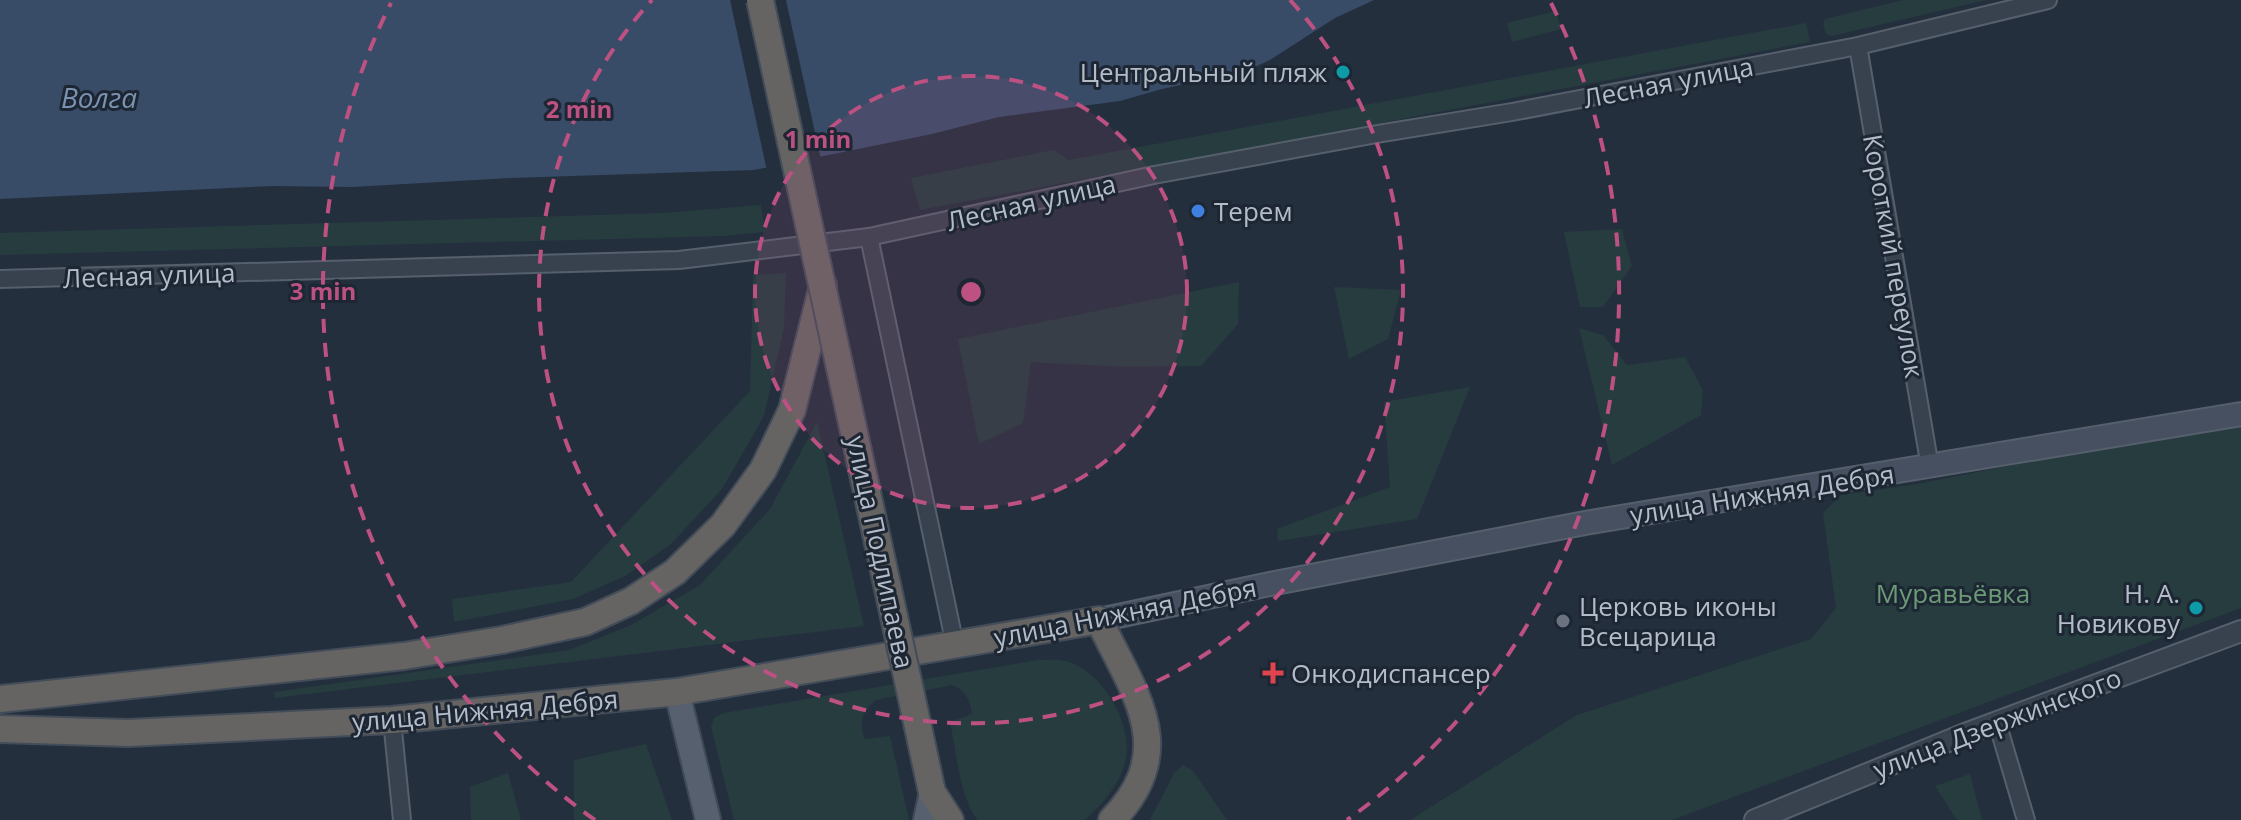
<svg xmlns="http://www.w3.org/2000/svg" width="2241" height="820" font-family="'Open Sans',sans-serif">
	<rect width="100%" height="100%" fill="#242f3e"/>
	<g fill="#263c3f">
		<path d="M 1903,0 L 1986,0 L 1832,36 L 1826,34 L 1823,24 L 1825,19 Z"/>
		<path d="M 1556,11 L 1561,29 L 1512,42 L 1507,23 Z"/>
		<path d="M 1806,23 L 1810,42 L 920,210 L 911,178 L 1054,150 L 1069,160 Z"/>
		<path d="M 761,205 L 765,232 L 724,236 L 0,255 L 0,233 L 664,213 Z"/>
		<path d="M 1622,229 L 1632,266 L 1603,307 L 1580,307 L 1564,232 Z"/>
		<path d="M 786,273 L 784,328 L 764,416 L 722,489 L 670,545 L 625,576 L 573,599 L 454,622 L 452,599 L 571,582 L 750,391 L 753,275 Z"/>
		<path d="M 1239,282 L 1238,324 L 1201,366 L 1126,367 L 1031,362 L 1023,423 L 979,444 L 958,339 Z"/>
		<path d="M 1334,287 L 1401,290 L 1388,339 L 1349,359 Z"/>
		<path d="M 1579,328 L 1603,335 L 1627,365 L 1685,357 L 1703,390 L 1701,415 L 1612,465 Z"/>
		<path d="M 1470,387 L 1417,519 L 1278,541 L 1277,529 L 1390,487 L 1384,402 Z"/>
		<path d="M 2241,420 L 2241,608 L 1672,820 L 1410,820 L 1577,715 L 1811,639 L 1836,608 L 1823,513 L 1841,495 L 1917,484 Z"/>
		<path d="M 817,422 L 864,626 L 275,698 L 274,692 L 569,650 L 631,625 L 700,585 L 770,509 Z"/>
		<path d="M 1038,660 C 1048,660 1060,659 1069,662 C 1103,673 1132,723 1126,758 C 1121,784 1103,803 1085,820 L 978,820 C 960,800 956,749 950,722 L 972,714 C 970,699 966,691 952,685 L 876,700 C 861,712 860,721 864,739 L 890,736 L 909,820 L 734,820 L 711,727 L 714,718 L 724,713 Z"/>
		<path d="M 646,744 L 672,820 L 574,820 L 574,760 Z"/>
		<path d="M 1183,765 L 1193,771 L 1227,820 L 1150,820 L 1174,773 Z"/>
		<path d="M 508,773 L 521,820 L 471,820 L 470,787 Z"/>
		<path d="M 1970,774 L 1982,820 L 1957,820 L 1935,786 Z"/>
	</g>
	<path fill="#394c67" d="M 0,0 L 1374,0 L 1335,18 L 1270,60 L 1248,70 L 1162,89 L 1120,101 L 999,117 L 932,134 L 754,170 L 511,178 L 352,187 L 272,186 L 0,199 Z"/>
	<path fill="#242f3e" d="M 730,0 L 786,0 L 821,160 L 767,171 Z"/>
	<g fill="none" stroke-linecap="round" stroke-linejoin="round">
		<g stroke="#565f6c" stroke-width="20">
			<g id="minor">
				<path d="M 1858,46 L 1930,467"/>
				<path d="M 869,237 L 955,645"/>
				<path d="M 0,279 L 679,260 L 869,237 L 1154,175 L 1377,134 L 1512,112 L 1858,46 L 2048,0"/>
				<path d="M 392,720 L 402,820"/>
				<path d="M 1997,722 L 2026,820"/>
			</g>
		</g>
		<g stroke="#565f6c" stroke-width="24">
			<path id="tertiary" d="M 1755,820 L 1965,734 L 2241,631"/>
		</g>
		<g stroke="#565f6c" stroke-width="26">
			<path id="secondary" d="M 1099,620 L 1270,584 L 1585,523 L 2241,414"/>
		</g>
		<g stroke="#414a57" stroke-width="28">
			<g id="primary">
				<path d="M 677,692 L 708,820"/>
				<path d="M 926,820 L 932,792"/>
			</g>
		</g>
		<g stroke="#434c59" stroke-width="30">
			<g id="trunk">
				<path d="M 0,699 L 404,656 L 502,640 L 585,622 L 631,601 L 675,572 L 723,525 L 763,470 L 792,410 L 823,285"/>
				<path d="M 918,727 L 932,792 L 950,820"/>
				<path d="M 0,729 L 128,733 L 392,720 L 677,692 L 1099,620 C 1133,692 1181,749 1112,820"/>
			</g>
		</g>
		<use href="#minor" stroke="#38414e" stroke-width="16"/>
		<use href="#tertiary" stroke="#38414e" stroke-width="20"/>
		<use href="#secondary" stroke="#465061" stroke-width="22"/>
		<use href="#primary" stroke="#56606e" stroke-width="24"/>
		<use href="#trunk" stroke="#656462" stroke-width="26"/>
		<g stroke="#434c59" stroke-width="30" stroke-linecap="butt">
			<path id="trunk-bridge" d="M 760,0 L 918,727"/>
		</g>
		<use href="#trunk-bridge" stroke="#656462" stroke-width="26"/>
	</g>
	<circle cx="971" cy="292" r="216" fill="#bd5182" fill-opacity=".12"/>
	<g fill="none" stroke="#bd5182" stroke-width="4" stroke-dasharray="14 10">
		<circle cx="971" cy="292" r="216"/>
		<path d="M1290 0A432 432 0 1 1 652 0"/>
		<path d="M595 820A648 648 0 0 1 391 3M1551 3A648 648 0 0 1 1347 820"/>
	</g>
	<g fill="#0f9aa8" stroke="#1d2633" stroke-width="3">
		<circle cx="1343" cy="72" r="8"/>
		<circle cx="2196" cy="608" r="8"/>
	</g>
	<circle fill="#3f7fe0" stroke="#1d2633" stroke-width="3" cx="1198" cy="211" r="8"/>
	<circle fill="#6b7280" stroke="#1d2633" stroke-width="3" cx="1563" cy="621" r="8"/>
	<path fill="#e0444e" stroke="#1d2633" stroke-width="3" d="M1269 661h8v8h8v8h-8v8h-8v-8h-8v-8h8z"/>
	<g text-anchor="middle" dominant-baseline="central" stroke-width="6" stroke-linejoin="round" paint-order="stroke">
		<g font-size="26" fill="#b4bcc9" stroke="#1d2633" text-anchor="start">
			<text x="1327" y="72" text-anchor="end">Центральный пляж</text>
			<text x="1214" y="211">Терем</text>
			<text x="2180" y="593" text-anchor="end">Н. А.<tspan x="2180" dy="30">Новикову</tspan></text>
			<text x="1579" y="606">Церковь иконы<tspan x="1579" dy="30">Всецарица</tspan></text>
			<text x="1291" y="673">Онкодиспансер</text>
		</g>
		<g font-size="26" fill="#b4bcc9" stroke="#1d2633">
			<text transform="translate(1668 82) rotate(-11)">Лесная улица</text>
			<text transform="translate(1031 202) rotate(-13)">Лесная улица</text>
			<text transform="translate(1894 256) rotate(80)">Короткий переулок</text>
			<text transform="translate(149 275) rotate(-2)">Лесная улица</text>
			<text transform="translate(1762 494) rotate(-9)">улица Нижняя Дебря</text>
			<text transform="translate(881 552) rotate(78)">улица Подлипаева</text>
			<text transform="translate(1125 612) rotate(-11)">улица Нижняя Дебря</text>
			<text transform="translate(485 710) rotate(-5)">улица Нижняя Дебря</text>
			<text transform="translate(1997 723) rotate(-21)">улица Дзержинского</text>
		</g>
		<g font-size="26" fill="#6b9a76" stroke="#1d2633">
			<text x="1953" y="593">Муравьёвка</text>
		</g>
		<g font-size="28" font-style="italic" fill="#7c92b1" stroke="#1d2633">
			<text x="99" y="97">Волга</text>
		</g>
	</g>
	<circle cx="971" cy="292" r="12" fill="#bd5182" stroke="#1d2633" stroke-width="4"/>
	<g font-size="24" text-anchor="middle" font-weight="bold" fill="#bd5182" stroke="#1d2633" stroke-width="6" stroke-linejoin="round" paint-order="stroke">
		<text x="579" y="118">2 min</text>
		<text x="818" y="148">1 min</text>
		<text x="323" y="300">3 min</text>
	</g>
</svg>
